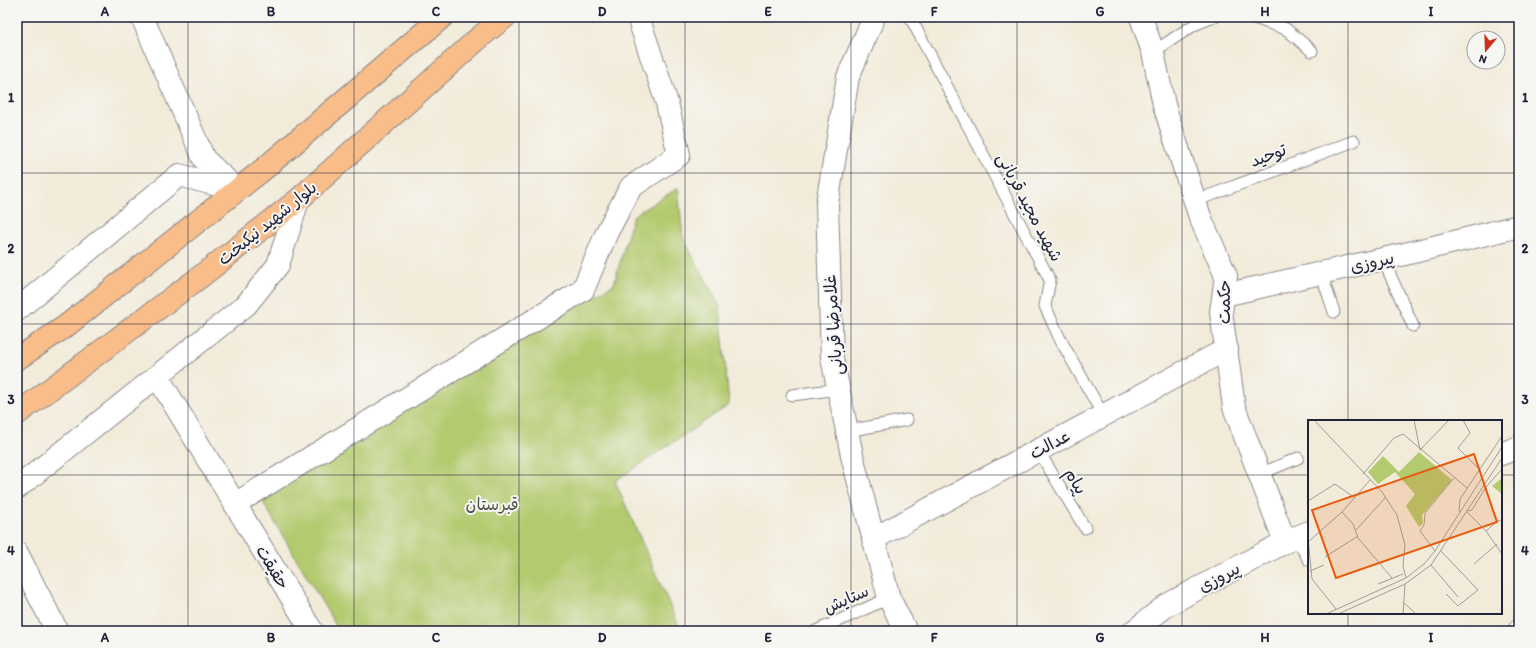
<svg xmlns="http://www.w3.org/2000/svg" width="1536" height="648" font-family="Itim,'Playpen Sans Arabic',sans-serif">
	<rect width="100%" height="100%" fill="#f6f6f2"/>
	<filter id="ink" filterUnits="userSpaceOnUse"><feTurbulence type="fractalNoise" baseFrequency=".025" numOctaves="2"/><feDisplacementMap in="SourceGraphic" scale="8" xChannelSelector="R" yChannelSelector="G"/><feConvolveMatrix kernelMatrix="1 2 1 2 8 2 1 2 1" color-interpolation-filters="sRGB"/></filter>
	<filter id="wash" filterUnits="userSpaceOnUse"><feTurbulence type="fractalNoise" baseFrequency=".012" numOctaves="4" result="noise"/><feDisplacementMap in="SourceGraphic" scale="16" xChannelSelector="R" yChannelSelector="G"/><feGaussianBlur stdDeviation="0.9" result="paint"/><feColorMatrix in="noise" values="0 0 0 0 0 0 0 0 0 0 0 0 0 0 0 0 0 1.4 0 .05"/><feComposite in="paint" operator="in"/></filter>
	<g filter="url(#wash)">
		<rect width="100%" height="100%" fill="#f2ebd9"/>
		<path fill="#b3ca6e" stroke="#6a7654" d="M 678,188 L 683,238 L 720,307 L 729,405 L 615,481 L 681,631 L 339,631 L 260,497 L 614,284 L 633,216 Z"/>
	</g>
	<g filter="url(#ink)">
		<g fill="none" stroke-linecap="round" stroke-linejoin="round">
			<g stroke="#8a868a" stroke-width="13">
				<g id="service">
					<path d="M 910,17 L 1050,280 L 1045,306 L 1060,339 L 1103,415"/>
					<path d="M 1252,17 L 1286,29 L 1312,51"/>
					<path d="M 1153,52 L 1194,25 L 1214,17"/>
					<path d="M 1195,201 L 1354,141"/>
					<path d="M 1383,259 L 1413,326"/>
					<path d="M 1321,273 L 1334,312"/>
					<path d="M 792,395 L 839,389"/>
					<path d="M 847,431 L 907,420"/>
					<path d="M 1038,450 L 1085,528"/>
					<path d="M 1260,474 L 1298,458"/>
					<path d="M 1296,538 L 1309,560"/>
					<path d="M 816,631 L 889,598"/>
					<path d="M 1513,631 L 1515,627 L 1519,625"/>
				</g>
			</g>
			<g stroke="#8a868a" stroke-width="24">
				<g id="minor">
					<path d="M 874,17 L 848,77 L 827,204 L 832,358 L 853,460 L 889,598 L 906,631"/>
					<path d="M 1141,17 L 1153,52 L 1164,105 L 1200,217 L 1226,276 L 1221,312 L 1234,407 L 1285,542"/>
					<path d="M 1224,295 L 1405,254 L 1519,226"/>
					<path d="M 157,376 L 312,631"/>
					<path d="M 1501,454 L 1519,447"/>
					<path d="M 235,504 L 583,290 L 607,232 L 631,187 L 679,155 L 667,103 L 638,17"/>
					<path d="M 873,539 L 1227,349"/>
					<path d="M 17,553 L 57,631"/>
					<path d="M 1134,631 L 1167,605 L 1285,542 L 1309,532"/>
				</g>
			</g>
			<g stroke="#8a868a" stroke-width="24">
				<g id="tertiary">
					<path d="M 142,17 L 204,159 L 235,188"/>
					<path d="M 17,310 L 179,175 L 237,190"/>
					<path d="M 17,488 L 246,305 L 278,265 L 298,200"/>
				</g>
			</g>
			<g stroke="#8a868a" stroke-width="24">
				<g id="primary">
					<path d="M 17,359 L 66,326 L 265,168 L 442,17"/>
					<path d="M 17,414 L 200,277 L 298,200 L 480,37 L 505,17"/>
				</g>
			</g>
			<use href="#service" stroke="#fff" stroke-width="11"/>
			<use href="#minor" stroke="#fff" stroke-width="22"/>
			<use href="#tertiary" stroke="#fff" stroke-width="22"/>
			<use href="#primary" stroke="#f8bd89" stroke-width="22"/>
		</g>
	</g>
	<path fill="none" stroke="#22223b" stroke-width="1" stroke-opacity="0.55" d="M 188,17 L 188,631M 354,17 L 354,631M 519,17 L 519,631M 685,17 L 685,631M 851,17 L 851,631M 1017,17 L 1017,631M 1182,17 L 1182,631M 1348,17 L 1348,421M 17,173 L 1519,173M 17,324 L 1519,324M 17,475 L 1309,475M 1501,475 L 1519,475M 1348,613 L 1348,631"/>
	<g text-anchor="middle" dominant-baseline="central" stroke-width="4" stroke-linejoin="round" paint-order="stroke">
		<g font-size="17" fill="#22223b" stroke="#f6f6f2">
			<text transform="translate(1268 155) rotate(-21)">توحید</text>
			<text transform="translate(1030 207) rotate(62)">شهید مجید قربانی</text>
			<text transform="translate(267 223) rotate(-39)">بلوار شهید نیکبخت</text>
			<text transform="translate(1372 262) rotate(-13)">پیروزی</text>
			<text transform="translate(1224 302) rotate(-90)">حکمت</text>
			<text transform="translate(833 325) rotate(-94)">غلامرضا قربانی</text>
			<text transform="translate(1050 444) rotate(-28)">عدالت</text>
			<text transform="translate(1076 481) rotate(59)">پیام</text>
			<text transform="translate(273 567) rotate(59)">حقیقت</text>
			<text transform="translate(1219 577) rotate(-28)">پیروزی</text>
			<text transform="translate(846 599) rotate(-24)">ستایش</text>
		</g>
		<g font-size="17" fill="#4e544a" stroke="#f6f6f2">
			<text x="492" y="504">قبرستان</text>
		</g>
	</g>
	<g transform="translate(1308 420)">
		<rect width="194" height="194" fill="#f2ebd9"/>
		<path d="M 111,32 L 144,60 L 114,95 L 115,103 L 111,107 L 98,86 L 107,74 L 87,52 L 70,64 L 60,52 L 75,36 L 91,52 ZM 194,58 L 194,74 L 184,66 Z" fill="#b3ca6e"/>
		<path fill="none" stroke="#9f9b9a" stroke-width="1" d="M 6,0 L 74,72 L 89,95 L 97,125 L 95,146 L 98,158M 106,0 L 112,30M 155,0 L 162,13 L 150,28 L 171,49M 112,30 L 141,0M 55,54 L 86,18 L 95,14 L 159,68M 0,81 L 27,64 L 47,78M 159,91 L 164,90 L 178,67 L 194,49M 34,92 L 45,104 L 50,118 L 84,158M 151,92 L 152,79 L 194,16M 159,92 L 178,111 L 194,134M 48,110 L 78,77M 178,111 L 191,100 L 194,102M 0,118 L 4,159 L 28,189M 0,122 L 34,92 L 62,60M 127,131 L 112,111 L 116,105 L 117,93 L 146,58M 133,131 L 170,170 L 150,186 L 138,174M 17,137 L 50,116M 166,144 L 189,124M 123,145 L 150,177M 2,151 L 16,145M 70,164 L 95,154M 96,183 L 108,194M 18,194 L 98,158 L 116,144 L 127,131 L 194,27M 30,194 L 97,164 L 123,145 L 194,38M 95,194 L 97,164"/>
		<path fill="#e8590c" fill-opacity="0.15" stroke="#e8590c" stroke-width="2" d="M 166,34 L 189,102 L 28,158 L 4,90 Z"/>
		<rect width="194" height="194" fill="none" stroke="#22223b" stroke-width="2"/>
	</g>
	<rect width="1536" height="648" fill="none" stroke="#f6f6f2" stroke-width="44"/>
	<g transform="translate(1486 50) rotate(199)"><circle r="19" fill="#f6f6f2" stroke="#a1a1a9"/>
	<path d="M0-3L7 15L0 10L-7 15Z" fill="#c8321e"/>
	<text y="-6" font-size="11" font-weight="bold" text-anchor="middle" fill="#22223b">N</text>
	</g>
	<rect x="22" y="22" width="1492" height="604" fill="none" stroke="#22223b" stroke-width="1.5"/>
	<g font-size="13" text-anchor="middle" font-weight="bold" fill="#22223b">
		<text x="105" y="16">A</text>
		<text x="271" y="16">B</text>
		<text x="436" y="16">C</text>
		<text x="602" y="16">D</text>
		<text x="768" y="16">E</text>
		<text x="934" y="16">F</text>
		<text x="1100" y="16">G</text>
		<text x="1265" y="16">H</text>
		<text x="1431" y="16">I</text>
		<text x="11" y="102">1</text>
		<text x="1525" y="102">1</text>
		<text x="11" y="253">2</text>
		<text x="1525" y="253">2</text>
		<text x="11" y="404">3</text>
		<text x="1525" y="404">3</text>
		<text x="11" y="555">4</text>
		<text x="1525" y="555">4</text>
		<text x="105" y="642">A</text>
		<text x="271" y="642">B</text>
		<text x="436" y="642">C</text>
		<text x="602" y="642">D</text>
		<text x="768" y="642">E</text>
		<text x="934" y="642">F</text>
		<text x="1100" y="642">G</text>
		<text x="1265" y="642">H</text>
		<text x="1431" y="642">I</text>
	</g>
</svg>
